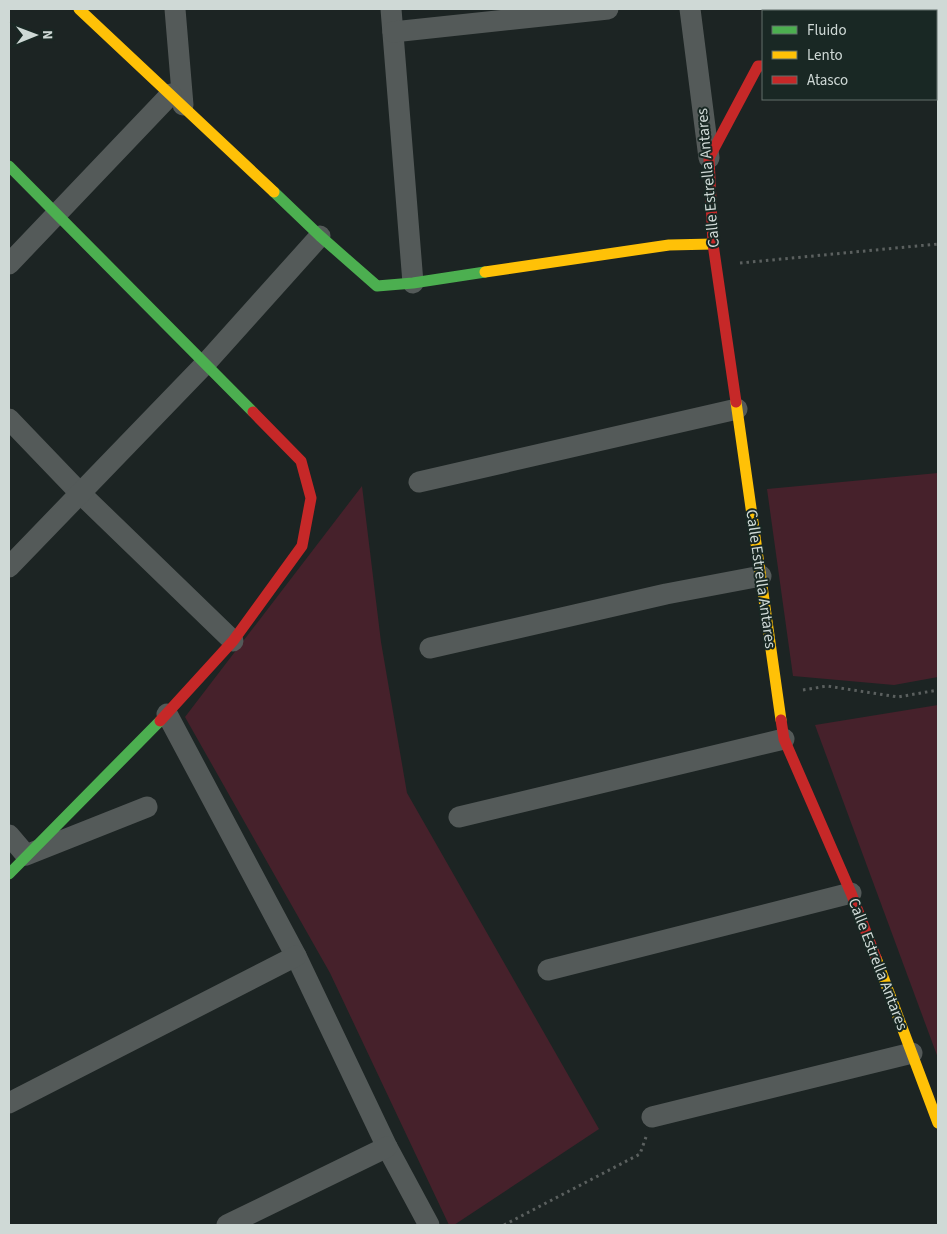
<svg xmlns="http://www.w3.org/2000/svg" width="947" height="1234" font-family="'Source Sans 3',sans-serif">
	<rect width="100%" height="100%" fill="#1c2423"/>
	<g fill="#46212b">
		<path d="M 938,473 L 938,677 L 894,685 L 793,676 L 767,489 Z"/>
		<path d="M 362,486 L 381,642 L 407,793 L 599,1129 L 454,1225 L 449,1225 L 330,973 L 185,717 Z"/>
		<path d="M 938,705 L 938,1058 L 815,725 Z"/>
	</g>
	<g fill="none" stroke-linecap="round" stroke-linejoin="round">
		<g stroke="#5b605f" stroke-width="3" stroke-dasharray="2.5 4" stroke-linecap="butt">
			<path d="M 740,263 L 938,244"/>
			<path d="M 803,690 L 827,686 L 898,697 L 938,690"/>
			<path d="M 504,1225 L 640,1154 L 646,1137"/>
		</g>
		<g stroke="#545a59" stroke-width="21">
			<path d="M 175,9 L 183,105"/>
			<path d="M 391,9 L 413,283"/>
			<path d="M 690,9 L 709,158"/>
			<path d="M 393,32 L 608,9"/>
			<path d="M 936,42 L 938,42"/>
			<path d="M 9,264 L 171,94"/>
			<path d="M 9,419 L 80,493 L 233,641"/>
			<path d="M 419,482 L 737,409"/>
			<path d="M 9,567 L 206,363 L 320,236"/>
			<path d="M 430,648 L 666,594 L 761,576"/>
			<path d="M 167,714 L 296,956 L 387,1147 L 429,1225"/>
			<path d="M 459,817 L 784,739"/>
			<path d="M 9,835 L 26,855 L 147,807"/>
			<path d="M 548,970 L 851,893"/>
			<path d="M 9,1103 L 296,956"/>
			<path d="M 652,1117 L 912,1053"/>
			<path d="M 227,1225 L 387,1147"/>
		</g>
		<g stroke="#4caf50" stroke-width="11">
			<path d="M 9,166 L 253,412"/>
			<path d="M 274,192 L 320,236 L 377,286 L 413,283 L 485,272"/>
			<path d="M 9,874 L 160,721"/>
		</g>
		<g stroke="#ffc107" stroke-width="11">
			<path d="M 79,9 L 274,192"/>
			<path d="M 866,11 L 868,9"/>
			<path d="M 485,272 L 669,245 L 713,244"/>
			<path d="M 736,402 L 781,720"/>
			<path d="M 876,958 L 938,1123"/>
		</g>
		<g stroke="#c62828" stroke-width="11">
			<path d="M 736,402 L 713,244 L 709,158 L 758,66 L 763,66"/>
			<path d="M 781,720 L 784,739 L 851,893 L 876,958"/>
			<path d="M 160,721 L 233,641 L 302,546 L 311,498 L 301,461 L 253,412"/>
		</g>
	</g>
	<g text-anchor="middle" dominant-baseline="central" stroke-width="4" stroke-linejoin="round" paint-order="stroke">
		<g font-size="16" fill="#cfd9d6" stroke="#192824">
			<text transform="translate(708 178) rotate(-95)">Calle Estrella Antares</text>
			<text transform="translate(761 579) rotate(82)">Calle Estrella Antares</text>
			<text transform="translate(878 964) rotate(69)">Calle Estrella Antares</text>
		</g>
	</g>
	<rect width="947" height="1234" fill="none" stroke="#cfd9d6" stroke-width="20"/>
	<rect x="762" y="10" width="175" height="90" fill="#192824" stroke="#626f6b"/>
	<rect x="772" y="26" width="25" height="8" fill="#4caf50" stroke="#626f6b"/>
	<text x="807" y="35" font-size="15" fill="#cfd9d6">Fluido</text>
	<rect x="772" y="51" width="25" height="8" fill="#ffc107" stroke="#626f6b"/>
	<text x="807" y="60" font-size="15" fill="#cfd9d6">Lento</text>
	<rect x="772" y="76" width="25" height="8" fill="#c62828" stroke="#626f6b"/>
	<text x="807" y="85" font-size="15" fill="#cfd9d6">Atasco</text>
	<g transform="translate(35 35) rotate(89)" stroke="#192824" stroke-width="4" paint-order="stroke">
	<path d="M0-4L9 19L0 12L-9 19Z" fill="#cfd9d6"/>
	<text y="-8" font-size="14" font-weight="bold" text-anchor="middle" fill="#cfd9d6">N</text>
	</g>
</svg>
